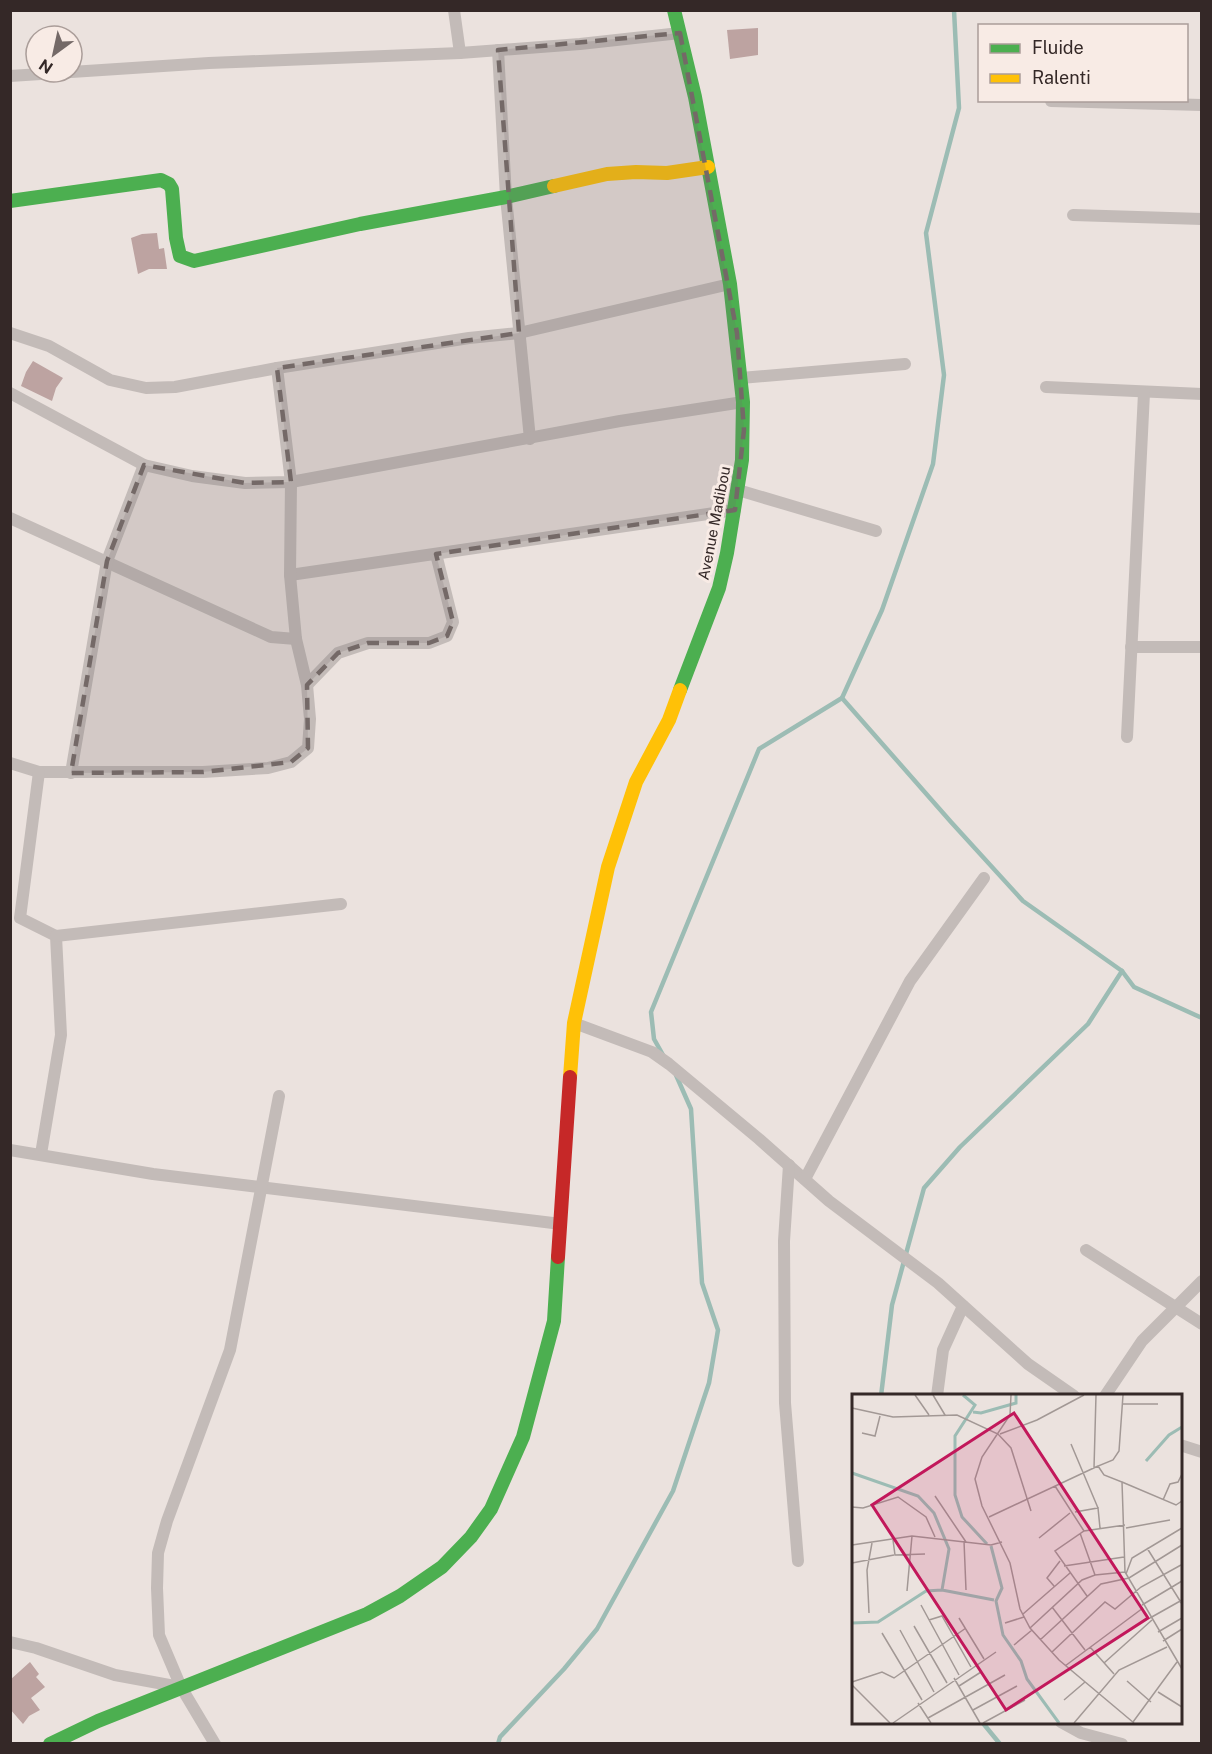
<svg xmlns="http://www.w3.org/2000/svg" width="1212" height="1754" font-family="'Public Sans',sans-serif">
	<rect width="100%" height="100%" fill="#ebe2de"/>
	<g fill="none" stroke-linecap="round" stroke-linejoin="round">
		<g stroke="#9cbcb4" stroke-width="4.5">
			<path d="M 842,698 L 951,822 L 1023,901 L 1122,971 L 1088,1024 L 960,1147 L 924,1188 L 892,1305 L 881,1396"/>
			<path d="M 1122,971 L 1134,987 L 1202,1018"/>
			<path d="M 663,1055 L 654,1039 L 651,1012 L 759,749 L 842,698 L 882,610 L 933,464 L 944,375 L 926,233 L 959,108 L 954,10"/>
			<path d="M 982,1722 L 1000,1744"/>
			<path d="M 498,1744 L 500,1737 L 564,1669 L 597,1629 L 673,1491 L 709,1383 L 718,1330 L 702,1283 L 691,1109 L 676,1075"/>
		</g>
	</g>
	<g fill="#bda3a1">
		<path d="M 758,28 L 758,55 L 730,59 L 727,30 Z"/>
		<path d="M 157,233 L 159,249 L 164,248 L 167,269 L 149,269 L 138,274 L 131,238 L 142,234 Z"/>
		<path d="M 33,361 L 63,378 L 56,388 L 52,401 L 21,386 L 26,372 Z"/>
		<path d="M 30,1662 L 39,1674 L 36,1677 L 45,1687 L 31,1698 L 40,1710 L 29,1716 L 23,1724 L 10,1709 L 10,1680 Z"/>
	</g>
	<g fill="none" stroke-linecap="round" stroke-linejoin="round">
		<g stroke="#c3bbb8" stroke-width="12">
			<path d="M 454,10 L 460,53"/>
			<path d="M 498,50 L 506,197 L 530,439"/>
			<path d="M 10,76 L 209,63 L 460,53 L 580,44 L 680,33"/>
			<path d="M 1051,101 L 1202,105"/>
			<path d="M 1073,215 L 1202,219"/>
			<path d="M 10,333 L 49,346 L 110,380 L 146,388 L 175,387 L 277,368 L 469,338 L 519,333 L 730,284"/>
			<path d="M 741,378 L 905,364"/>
			<path d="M 1046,387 L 1202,394"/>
			<path d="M 10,393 L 144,465 L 192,476 L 245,483 L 291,482 L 620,421 L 743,402"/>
			<path d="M 738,490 L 876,531"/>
			<path d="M 10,518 L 271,637 L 296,639"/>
			<path d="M 290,575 L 735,510"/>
			<path d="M 1131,647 L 1202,647"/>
			<path d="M 307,685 L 338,653 L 368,643 L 429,643 L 447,636 L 453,622 L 436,554"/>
			<path d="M 1127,737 L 1144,393"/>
			<path d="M 10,763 L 39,772 L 203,772 L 268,768 L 291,762 L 308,748 L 310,719 L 307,685 L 296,639 L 290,575 L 291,482 L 277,368"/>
			<path d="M 39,772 L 20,918 L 56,936 L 61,1035 L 41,1154"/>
			<path d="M 71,773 L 107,561 L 144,465"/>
			<path d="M 56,936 L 341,904"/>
			<path d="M 574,1023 L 652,1052 L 669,1064 L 759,1139 L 829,1201 L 938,1283 L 1028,1364 L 1074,1396"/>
			<path d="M 10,1150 L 153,1174 L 561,1224"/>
			<path d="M 789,1165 L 784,1241 L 785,1403 L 798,1561"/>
			<path d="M 805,1179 L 910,981 L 984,878"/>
			<path d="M 1086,1250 L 1202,1324"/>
			<path d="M 937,1396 L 943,1350 L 963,1306"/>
			<path d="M 1105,1396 L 1142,1341 L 1202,1281"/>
			<path d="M 1180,1445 L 1202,1452"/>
			<path d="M 10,1642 L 36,1648 L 115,1675 L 180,1687"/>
			<path d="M 1061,1722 L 1081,1733 L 1122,1744"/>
			<path d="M 215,1744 L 181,1687 L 159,1635 L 157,1588 L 158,1553 L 167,1521 L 230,1350 L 279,1096"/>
		</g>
		<g stroke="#4caf50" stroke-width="14">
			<path d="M 674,10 L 695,97 L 730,284 L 743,402 L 742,460 L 727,553 L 719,588 L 680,690"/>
			<path d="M 10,201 L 161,180 L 169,184 L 172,189 L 176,238 L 180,256 L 194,261 L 360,224 L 506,197 L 554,186"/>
			<path d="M 50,1744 L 98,1721 L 367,1614 L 400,1596 L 442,1567 L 471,1537 L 491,1509 L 523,1437 L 554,1321 L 558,1257"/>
		</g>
		<g stroke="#ffc107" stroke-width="14">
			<path d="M 554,186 L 607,174 L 636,172 L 667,173 L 708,167"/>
			<path d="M 570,1077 L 574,1023 L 608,867 L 636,782 L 669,720 L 680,690"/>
		</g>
		<path stroke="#c62828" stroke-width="14" d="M 558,1257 L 570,1077"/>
	</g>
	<path fill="#746967" fill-opacity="0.2" stroke="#746967" stroke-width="4.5" stroke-dasharray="12 8" stroke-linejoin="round" d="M 680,33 L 737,333 L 744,430 L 735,510 L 436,554 L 453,622 L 447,636 L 429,643 L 368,643 L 338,653 L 307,685 L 308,748 L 291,762 L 203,772 L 71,773 L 107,561 L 144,465 L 245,483 L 291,482 L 277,368 L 519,333 L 498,50 Z"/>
	<g text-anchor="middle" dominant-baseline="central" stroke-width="6" stroke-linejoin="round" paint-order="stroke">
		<g font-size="15" fill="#342827" stroke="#f8ebe5">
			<text transform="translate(714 523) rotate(-79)">Avenue Madibou</text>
		</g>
	</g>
	<g transform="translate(852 1394)">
		<rect width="330" height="330" fill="#ebe2de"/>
		<path fill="none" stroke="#9cbcb4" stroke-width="3" d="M 111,1 L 123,11 L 103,42 L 103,101 L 110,123 L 135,150M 121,18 L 129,19 L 164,9 L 164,1M 294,67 L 317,41 L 330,33M 0,79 L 66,102 L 82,119 L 97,155 L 90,196 L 142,206M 139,152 L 150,194 L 144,207 L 151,241 L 169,267 L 175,285 L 207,329M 0,229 L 26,228 L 74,197 L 90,196"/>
		<path fill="none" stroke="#a29895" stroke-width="1.5" d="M 63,1 L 77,21M 81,1 L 93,21M 159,1 L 158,21 L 130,63 L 123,85 L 130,112 L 158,169 L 168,215 L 178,234 L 207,266 L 282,329M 271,1 L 267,57 L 261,66 L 246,72 L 252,81 L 270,88 L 273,178 L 330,275M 270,10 L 306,10M 0,14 L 41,23 L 105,21 L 146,40 L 159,54 L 179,117M 10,39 L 23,42 L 28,22M 148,40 L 185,26 L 232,1M 219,50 L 246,114M 242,74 L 244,1M 270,88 L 324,111 L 330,107M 203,92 L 232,137M 83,102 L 114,148M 311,106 L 318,90 L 326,88 L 330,80M 0,113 L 11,114 L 46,103 L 74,123 L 83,143M 223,118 L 246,114 L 248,134M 137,123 L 246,72M 274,134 L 318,126M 228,139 L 243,181M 187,144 L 218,119M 41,146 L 43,161 L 73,160M 112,147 L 114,196M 0,151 L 60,142 L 139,151 L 150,148M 295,154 L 330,210M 0,169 L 42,161M 212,172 L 272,163M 274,180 L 280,164 L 330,134M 202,192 L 195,184 L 208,167M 55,197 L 60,142M 235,202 L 203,157 L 232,137 L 273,131M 69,211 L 107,281M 290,211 L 330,187M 200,213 L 233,256M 17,219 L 15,176 L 20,149M 171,220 L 218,179M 107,224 L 132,265M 298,224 L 330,206M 77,226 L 90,222 L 119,273M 153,229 L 172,223M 62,232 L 95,289M 178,234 L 230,186 L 243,181 L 273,178M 48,236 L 82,298M 306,238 L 330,224M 30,239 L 70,306M 188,246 L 249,190 L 277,184 L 330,151M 311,247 L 330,235M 162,251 L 180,236M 238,253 L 262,280M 200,258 L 253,208 L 263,215 L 289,193 L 329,171M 252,269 L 300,226M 213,272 L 291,214M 102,284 L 128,329M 275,287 L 299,308M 0,288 L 30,278 L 42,284 L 114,234M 0,291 L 38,329M 107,292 L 129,278M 306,298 L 330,313M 212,306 L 233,288M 66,309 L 79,329M 121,316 L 165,292M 76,324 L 153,281M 281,328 L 325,268M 41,329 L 144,258M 131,329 L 173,306M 222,329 L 267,276 L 315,253"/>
		<path fill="#c2185b" fill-opacity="0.15" stroke="#c2185b" stroke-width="3" d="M 162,19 L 296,224 L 154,316 L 20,111 Z"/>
		<rect width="330" height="330" fill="none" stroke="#342827" stroke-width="3"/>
	</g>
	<rect width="1212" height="1754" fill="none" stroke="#342827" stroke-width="24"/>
	<rect x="978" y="24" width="210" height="78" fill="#f8ebe5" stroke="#aa9d99" stroke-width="1.5"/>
	<rect x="990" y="44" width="30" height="9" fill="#4caf50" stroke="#aa9d99" stroke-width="1.5"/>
	<text x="1032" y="54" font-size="18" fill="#342827">Fluide</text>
	<rect x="990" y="74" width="30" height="9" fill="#ffc107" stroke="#aa9d99" stroke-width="1.5"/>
	<text x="1032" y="84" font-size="18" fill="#342827">Ralenti</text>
	<g transform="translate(54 54) rotate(213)"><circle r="28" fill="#f8ebe5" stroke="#aa9d99" stroke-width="1.5"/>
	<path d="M0-4.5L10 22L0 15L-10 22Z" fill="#746967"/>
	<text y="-9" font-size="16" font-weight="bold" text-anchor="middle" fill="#342827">N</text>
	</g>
</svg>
